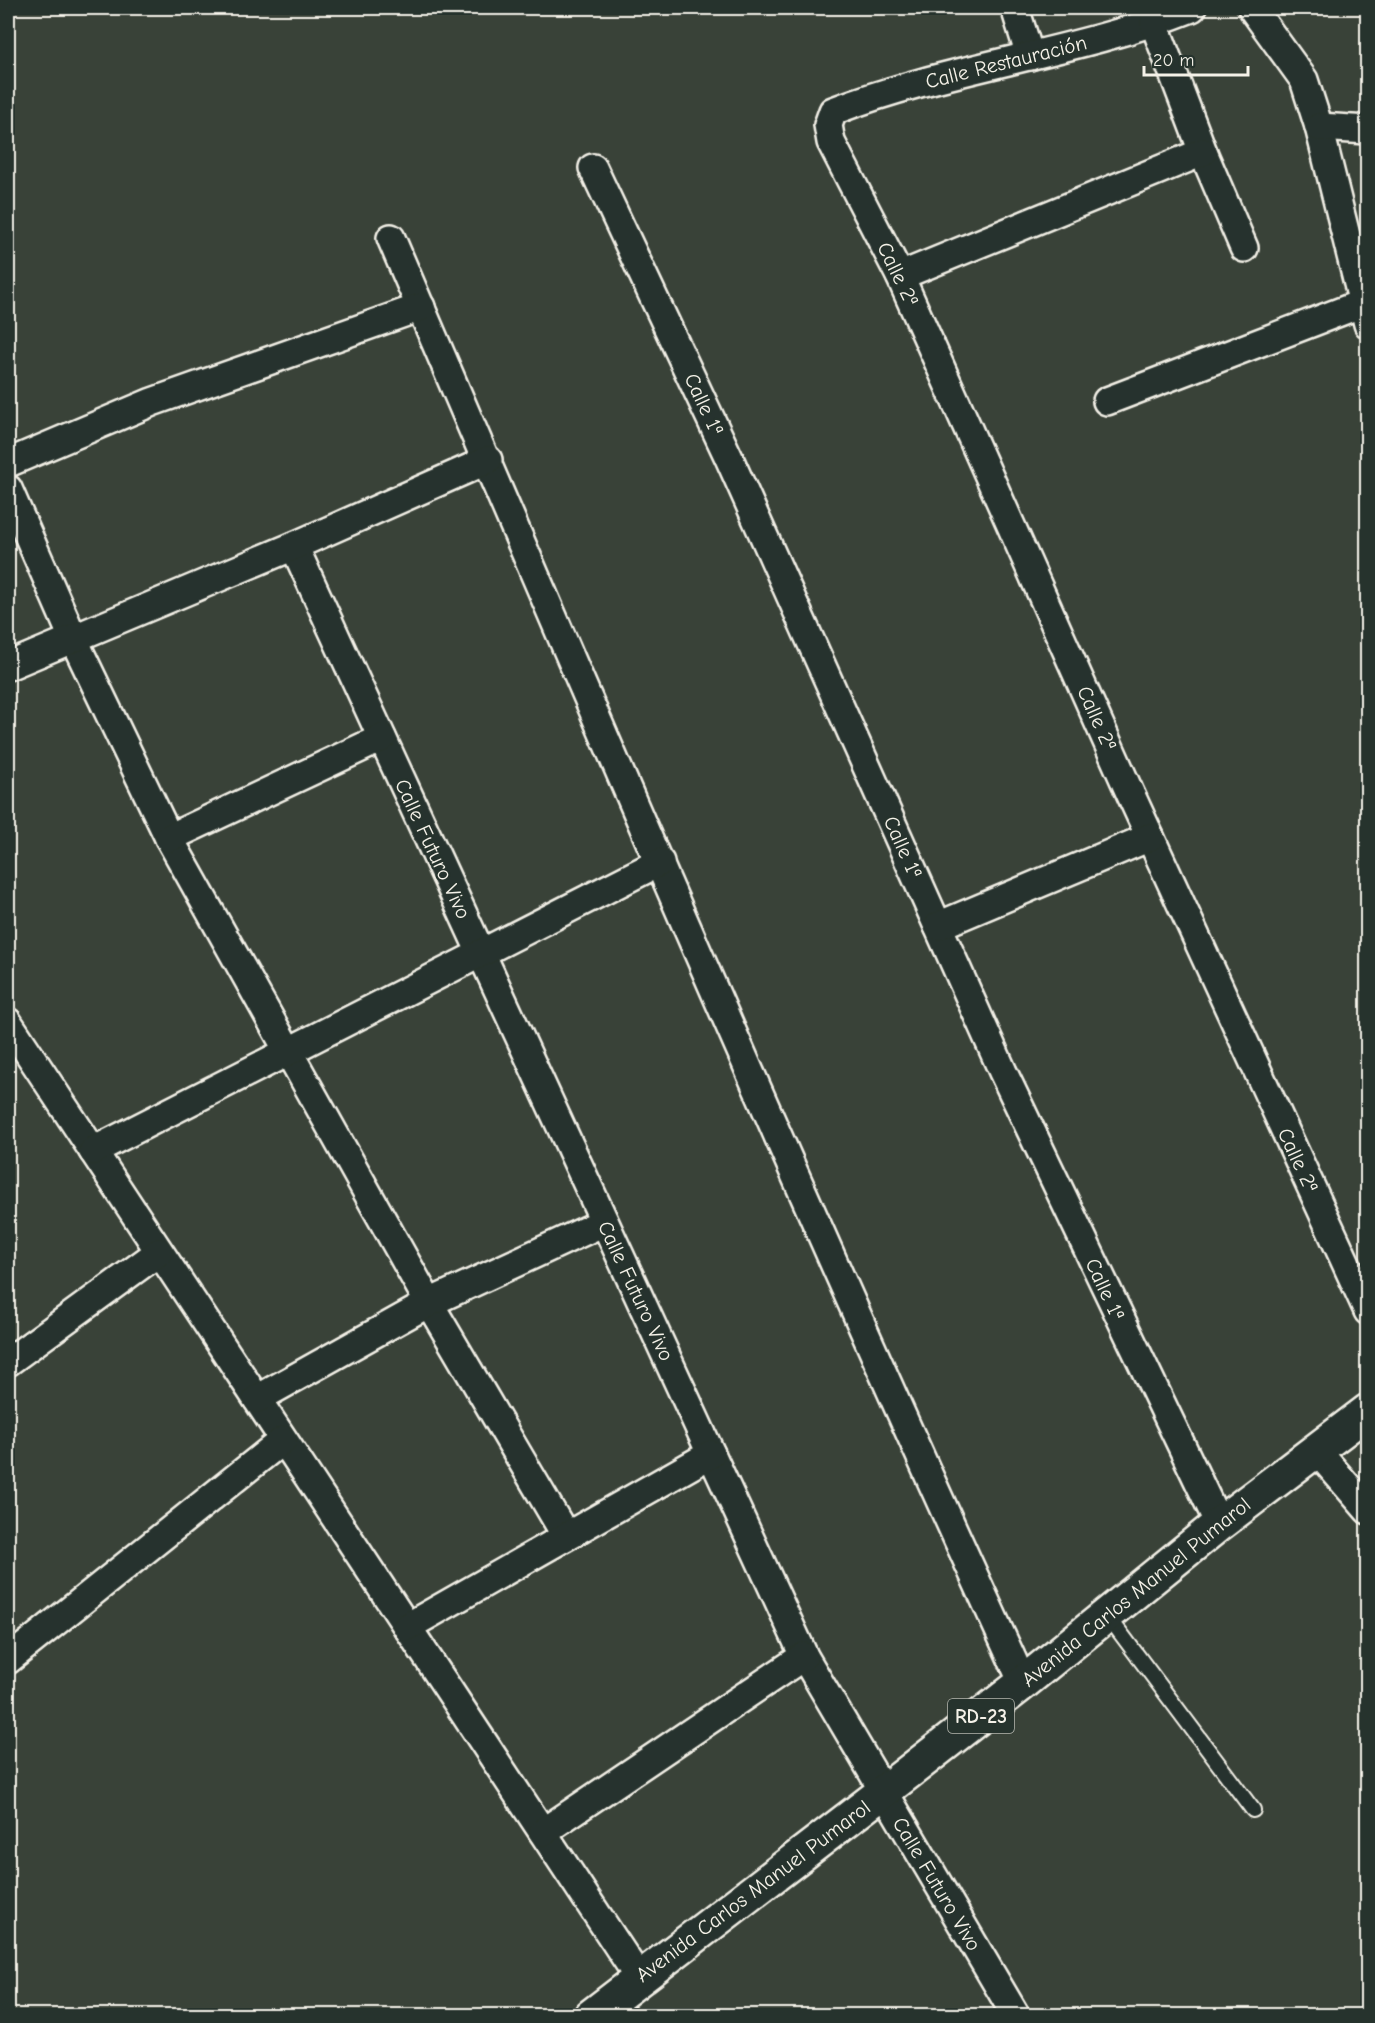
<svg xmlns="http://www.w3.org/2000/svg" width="1375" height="2023" font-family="'Comic Neue',sans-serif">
	<rect width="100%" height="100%" fill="#394238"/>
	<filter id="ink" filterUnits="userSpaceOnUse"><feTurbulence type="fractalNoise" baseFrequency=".0167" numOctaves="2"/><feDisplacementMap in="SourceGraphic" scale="12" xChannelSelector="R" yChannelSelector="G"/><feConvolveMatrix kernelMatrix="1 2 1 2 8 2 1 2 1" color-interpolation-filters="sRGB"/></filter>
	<g filter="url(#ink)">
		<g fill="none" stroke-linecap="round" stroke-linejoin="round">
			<g stroke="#f4f1e8" stroke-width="18">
				<path id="lane" d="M 1107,1615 L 1253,1810"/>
			</g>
			<g stroke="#f4f1e8" stroke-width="32">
				<g id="street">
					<path d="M 1015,8 L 1030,56"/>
					<path d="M 1192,8 C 1076,54 950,66 833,111 L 828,125 L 831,142 L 900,276 L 1130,793 L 1368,1311"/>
					<path d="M 1252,8 L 1304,80 L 1319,127 L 1368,324"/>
					<path d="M 1154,23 L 1203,152 L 1244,248"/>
					<path d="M 1319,127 L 1368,130"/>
					<path d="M 593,168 L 729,458 L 1003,1072 L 1219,1524"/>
					<path d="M 391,238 C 597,721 804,1205 1023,1683"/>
					<path d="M 900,276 L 1203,152"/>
					<path d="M 1107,401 L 1363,303"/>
					<path d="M 8,463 L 152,402 L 421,307"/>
					<path d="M 8,489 L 73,638 L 169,838 L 429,1303 L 566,1536"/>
					<path d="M 294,546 L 804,1656 L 1016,2016"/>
					<path d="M 8,666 L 294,546 L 488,460"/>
					<path d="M 169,838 L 382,738"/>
					<path d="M 938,926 L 1150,837"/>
					<path d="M 8,1022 L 639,1978"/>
					<path d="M 93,1151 L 660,862"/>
					<path d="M 8,1362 L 159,1252"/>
					<path d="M 257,1399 L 429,1303 L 604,1222"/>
					<path d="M 1317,1451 L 1368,1510"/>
					<path d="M 407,1627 L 711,1454"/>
					<path d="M 8,1660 L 283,1440"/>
					<path d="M 543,1832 L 804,1656"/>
				</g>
			</g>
			<g stroke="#f4f1e8" stroke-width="38">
				<path id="primary" d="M 591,2016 L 883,1792 L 1023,1683 L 1219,1524 L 1368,1411"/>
			</g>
			<use href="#lane" stroke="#26332d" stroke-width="14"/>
			<use href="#street" stroke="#26332d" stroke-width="27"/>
			<use href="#primary" stroke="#26332d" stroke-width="33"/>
		</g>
	</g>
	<g text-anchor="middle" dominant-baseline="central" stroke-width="4.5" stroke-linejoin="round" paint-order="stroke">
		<rect fill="#26332d" stroke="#b6b8b0" stroke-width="1.5" x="948" y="1699" width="66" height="34" rx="4.5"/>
		<g font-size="20" font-weight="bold" fill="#f4f1e8">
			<text x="981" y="1716">RD-23</text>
		</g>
		<g font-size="21" fill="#f4f1e8" stroke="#26332d">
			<text transform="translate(1006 62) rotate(-14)">Calle Restauración</text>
			<text transform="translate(898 274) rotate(64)">Calle 2ª</text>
			<text transform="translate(704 404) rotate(65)">Calle 1ª</text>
			<text transform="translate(1097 718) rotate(66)">Calle 2ª</text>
			<text transform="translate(903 847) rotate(66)">Calle 1ª</text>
			<text transform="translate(433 849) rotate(65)">Calle Futuro Vivo</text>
			<text transform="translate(1298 1160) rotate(65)">Calle 2ª</text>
			<text transform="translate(1105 1289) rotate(65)">Calle 1ª</text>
			<text transform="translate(636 1291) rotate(65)">Calle Futuro Vivo</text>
			<text transform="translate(1136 1592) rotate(-39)">Avenida Carlos Manuel Pumarol</text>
			<text transform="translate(937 1884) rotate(59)">Calle Futuro Vivo</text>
			<text transform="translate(753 1891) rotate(-37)">Avenida Carlos Manuel Pumarol</text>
		</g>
	</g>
	<rect width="1375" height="2023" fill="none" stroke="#26332d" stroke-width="30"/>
	<rect x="15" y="15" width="1345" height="1993" fill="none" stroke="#f4f1e8" stroke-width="2" filter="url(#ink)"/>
	<path d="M1144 66v9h104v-9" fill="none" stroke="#f4f1e8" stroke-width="3"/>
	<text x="1153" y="66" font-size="18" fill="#f4f1e8" stroke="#26332d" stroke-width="4.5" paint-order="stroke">20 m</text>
</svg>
